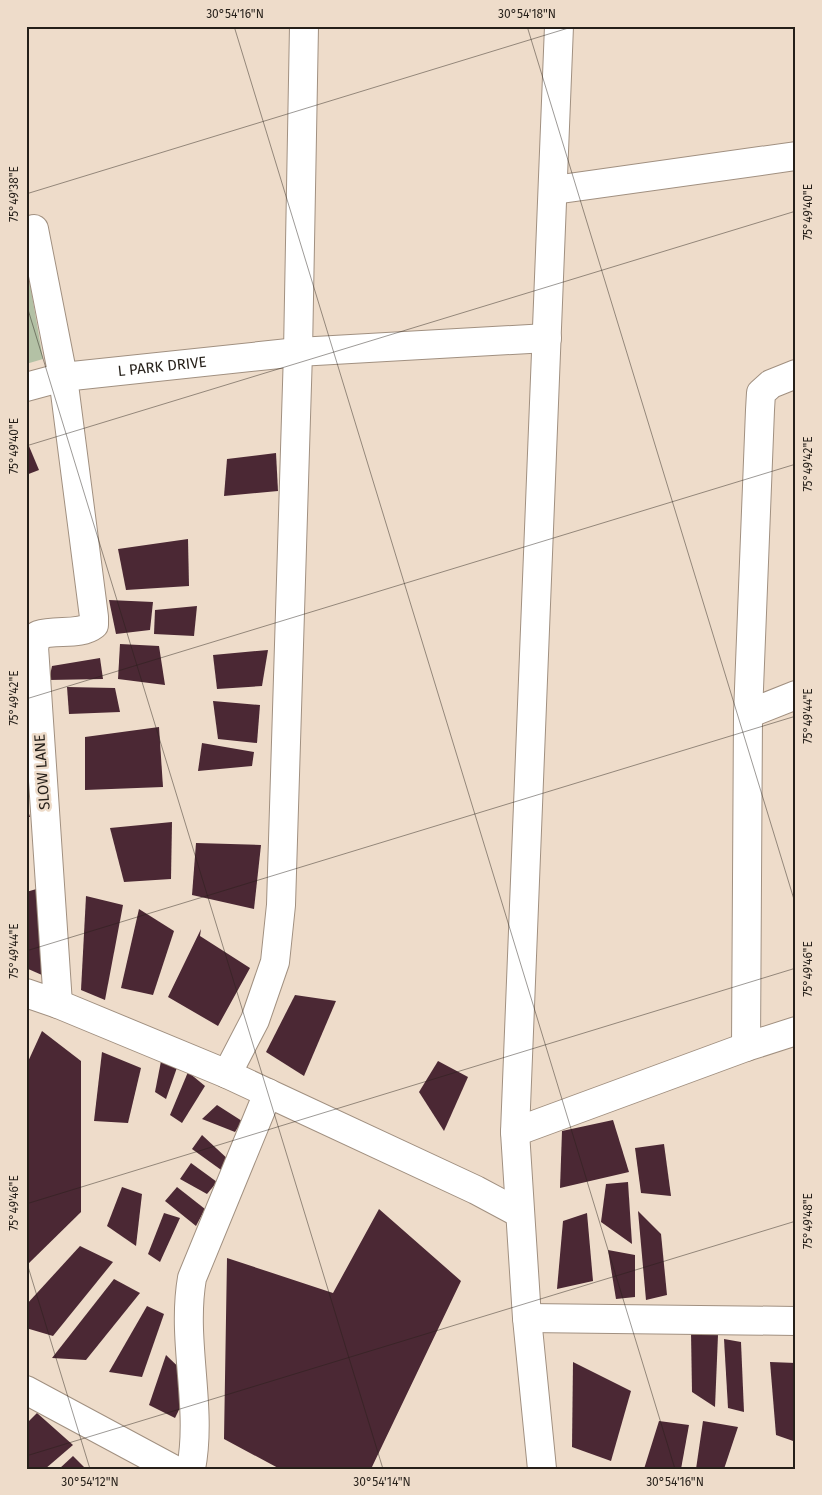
<svg xmlns="http://www.w3.org/2000/svg" width="822" height="1495" font-family="'Fira Sans',sans-serif">
	<rect width="100%" height="100%" fill="#eedcca"/>
	<path fill="#b3c1a5" d="M 26,261 L 43,359 L 26,364 Z"/>
	<g fill="#4b2834">
		<path d="M 26,439 L 39,470 L 26,475 Z"/>
		<path d="M 276,453 L 278,491 L 224,496 L 227,459 Z"/>
		<path d="M 188,539 L 189,586 L 126,590 L 118,549 Z"/>
		<path d="M 109,600 L 153,602 L 150,630 L 116,634 Z"/>
		<path d="M 197,606 L 194,636 L 154,634 L 155,610 Z"/>
		<path d="M 120,644 L 159,646 L 165,685 L 118,679 Z"/>
		<path d="M 268,650 L 262,686 L 217,689 L 213,655 Z"/>
		<path d="M 100,658 L 103,679 L 49,680 L 52,666 Z"/>
		<path d="M 67,687 L 115,688 L 120,712 L 69,714 Z"/>
		<path d="M 213,701 L 260,705 L 257,743 L 218,739 Z"/>
		<path d="M 159,727 L 163,787 L 85,790 L 85,737 Z"/>
		<path d="M 202,743 L 254,752 L 252,766 L 198,771 Z"/>
		<path d="M 26,804 L 30,817 L 26,817 Z"/>
		<path d="M 172,822 L 171,879 L 124,882 L 110,828 Z"/>
		<path d="M 196,843 L 261,845 L 254,909 L 192,895 Z"/>
		<path d="M 47,886 L 51,979 L 26,968 L 26,892 Z"/>
		<path d="M 86,896 L 123,905 L 105,1000 L 81,990 Z"/>
		<path d="M 139,909 L 174,931 L 153,995 L 121,988 Z"/>
		<path d="M 201,929 L 200,936 L 250,968 L 218,1026 L 168,997 Z"/>
		<path d="M 295,995 L 336,1001 L 304,1076 L 266,1052 Z"/>
		<path d="M 42,1031 L 81,1061 L 81,1212 L 26,1266 L 26,1066 Z"/>
		<path d="M 102,1052 L 141,1068 L 128,1123 L 94,1121 Z"/>
		<path d="M 162,1056 L 180,1059 L 166,1099 L 155,1092 Z"/>
		<path d="M 438,1061 L 468,1077 L 444,1131 L 419,1092 Z"/>
		<path d="M 188,1072 L 205,1086 L 182,1123 L 170,1115 Z"/>
		<path d="M 217,1105 L 242,1121 L 235,1132 L 202,1119 Z"/>
		<path d="M 613,1120 L 629,1172 L 560,1188 L 562,1131 Z"/>
		<path d="M 202,1135 L 231,1162 L 224,1172 L 192,1149 Z"/>
		<path d="M 664,1144 L 671,1196 L 641,1193 L 635,1148 Z"/>
		<path d="M 191,1163 L 217,1182 L 207,1194 L 180,1179 Z"/>
		<path d="M 628,1182 L 632,1244 L 601,1222 L 606,1184 Z"/>
		<path d="M 122,1187 L 142,1194 L 136,1246 L 107,1226 Z"/>
		<path d="M 177,1187 L 205,1209 L 196,1226 L 165,1201 Z"/>
		<path d="M 379,1209 L 461,1281 L 371,1469 L 280,1469 L 224,1439 L 227,1258 L 333,1293 Z"/>
		<path d="M 638,1211 L 661,1234 L 667,1295 L 646,1300 Z"/>
		<path d="M 164,1213 L 180,1218 L 160,1262 L 148,1254 Z"/>
		<path d="M 587,1213 L 593,1281 L 557,1289 L 563,1221 Z"/>
		<path d="M 80,1246 L 113,1262 L 53,1336 L 26,1328 L 26,1305 Z"/>
		<path d="M 608,1250 L 635,1255 L 635,1297 L 616,1299 Z"/>
		<path d="M 114,1279 L 140,1293 L 86,1360 L 52,1358 Z"/>
		<path d="M 147,1306 L 164,1314 L 142,1377 L 109,1372 Z"/>
		<path d="M 691,1332 L 718,1335 L 715,1407 L 692,1392 Z"/>
		<path d="M 724,1339 L 741,1342 L 744,1412 L 728,1408 Z"/>
		<path d="M 166,1355 L 193,1381 L 175,1418 L 149,1405 Z"/>
		<path d="M 573,1362 L 631,1391 L 611,1461 L 572,1447 Z"/>
		<path d="M 770,1362 L 796,1363 L 796,1442 L 776,1435 Z"/>
		<path d="M 37,1413 L 73,1445 L 45,1469 L 29,1469 L 26,1466 L 26,1424 Z"/>
		<path d="M 659,1421 L 689,1425 L 681,1469 L 644,1469 Z"/>
		<path d="M 703,1421 L 738,1427 L 724,1469 L 696,1469 Z"/>
		<path d="M 73,1456 L 86,1469 L 59,1469 Z"/>
	</g>
	<g fill="none" stroke-linecap="round" stroke-linejoin="round">
		<g stroke="#a19080" stroke-width="30">
			<g id="minor">
				<path d="M 554,190 L 796,156"/>
				<path id="s1" d="M 26,387 L 63,377 L 298,352 L 547,338"/>
				<path d="M 748,714 L 796,695"/>
				<path d="M 26,993 L 58,1004 L 34,647 L 38,635 C 56,629 80,636 94,625 L 94,617 L 63,377 L 34,229"/>
				<path d="M 58,1004 L 227,1074 L 255,1020 L 275,962 L 281,905 L 298,352 L 304,26"/>
				<path d="M 746,1047 L 748,714 L 760,410 L 761,393 L 771,384 L 796,374"/>
				<path d="M 227,1074 L 476,1190 L 519,1213"/>
				<path d="M 515,1132 L 746,1047 L 796,1031"/>
				<path d="M 527,1318 L 796,1321"/>
				<path d="M 191,1469 C 203,1406 181,1341 192,1278 L 268,1093"/>
				<path d="M 542,1469 L 527,1318 L 515,1132 L 559,26"/>
			</g>
		</g>
		<g stroke="#a19080" stroke-width="30">
			<path id="tertiary" d="M 26,1390 L 173,1469"/>
		</g>
		<use href="#minor" stroke="#fff" stroke-width="28"/>
		<use href="#tertiary" stroke="#fff" stroke-width="28"/>
	</g>
	<path fill="none" stroke="#251f19" stroke-width="1" stroke-opacity="0.45" d="M 234,26 L 675,1469M 527,26 L 796,906M 26,194 L 575,26M 26,303 L 383,1469M 26,446 L 796,211M 26,699 L 796,464M 26,951 L 796,716M 26,1204 L 796,968M 26,1260 L 90,1469M 26,1456 L 796,1221"/>
	<g text-anchor="middle" dominant-baseline="central" stroke-width="5" stroke-linejoin="round" paint-order="stroke">
		<g font-size="15" fill="#251f19" stroke="#eedcca">
			<text stroke="none"><textPath href="#s1" startOffset="138">L PARK DRIVE</textPath></text>
			<text transform="translate(42 772) rotate(-94)">SLOW LANE</text>
		</g>
	</g>
	<rect width="822" height="1495" fill="none" stroke="#eedcca" stroke-width="55"/>
	<rect x="28" y="28" width="766" height="1440" fill="none" stroke="#251f19" stroke-width="2"/>
	<g font-size="12" text-anchor="middle" fill="#251f19">
		<text x="235" y="18">30°54'16"N</text>
		<text x="527" y="18">30°54'18"N</text>
		<text transform="translate(14 194) rotate(-90)" y="4">75°49'38"E</text>
		<text transform="translate(808 212) rotate(-90)" y="4">75°49'40"E</text>
		<text transform="translate(14 446) rotate(-90)" y="4">75°49'40"E</text>
		<text transform="translate(808 464) rotate(-90)" y="4">75°49'42"E</text>
		<text transform="translate(14 698) rotate(-90)" y="4">75°49'42"E</text>
		<text transform="translate(808 716) rotate(-90)" y="4">75°49'44"E</text>
		<text transform="translate(14 951) rotate(-90)" y="4">75°49'44"E</text>
		<text transform="translate(808 969) rotate(-90)" y="4">75°49'46"E</text>
		<text transform="translate(14 1203) rotate(-90)" y="4">75°49'46"E</text>
		<text transform="translate(808 1221) rotate(-90)" y="4">75°49'48"E</text>
		<text x="90" y="1486">30°54'12"N</text>
		<text x="382" y="1486">30°54'14"N</text>
		<text x="675" y="1486">30°54'16"N</text>
	</g>
</svg>
